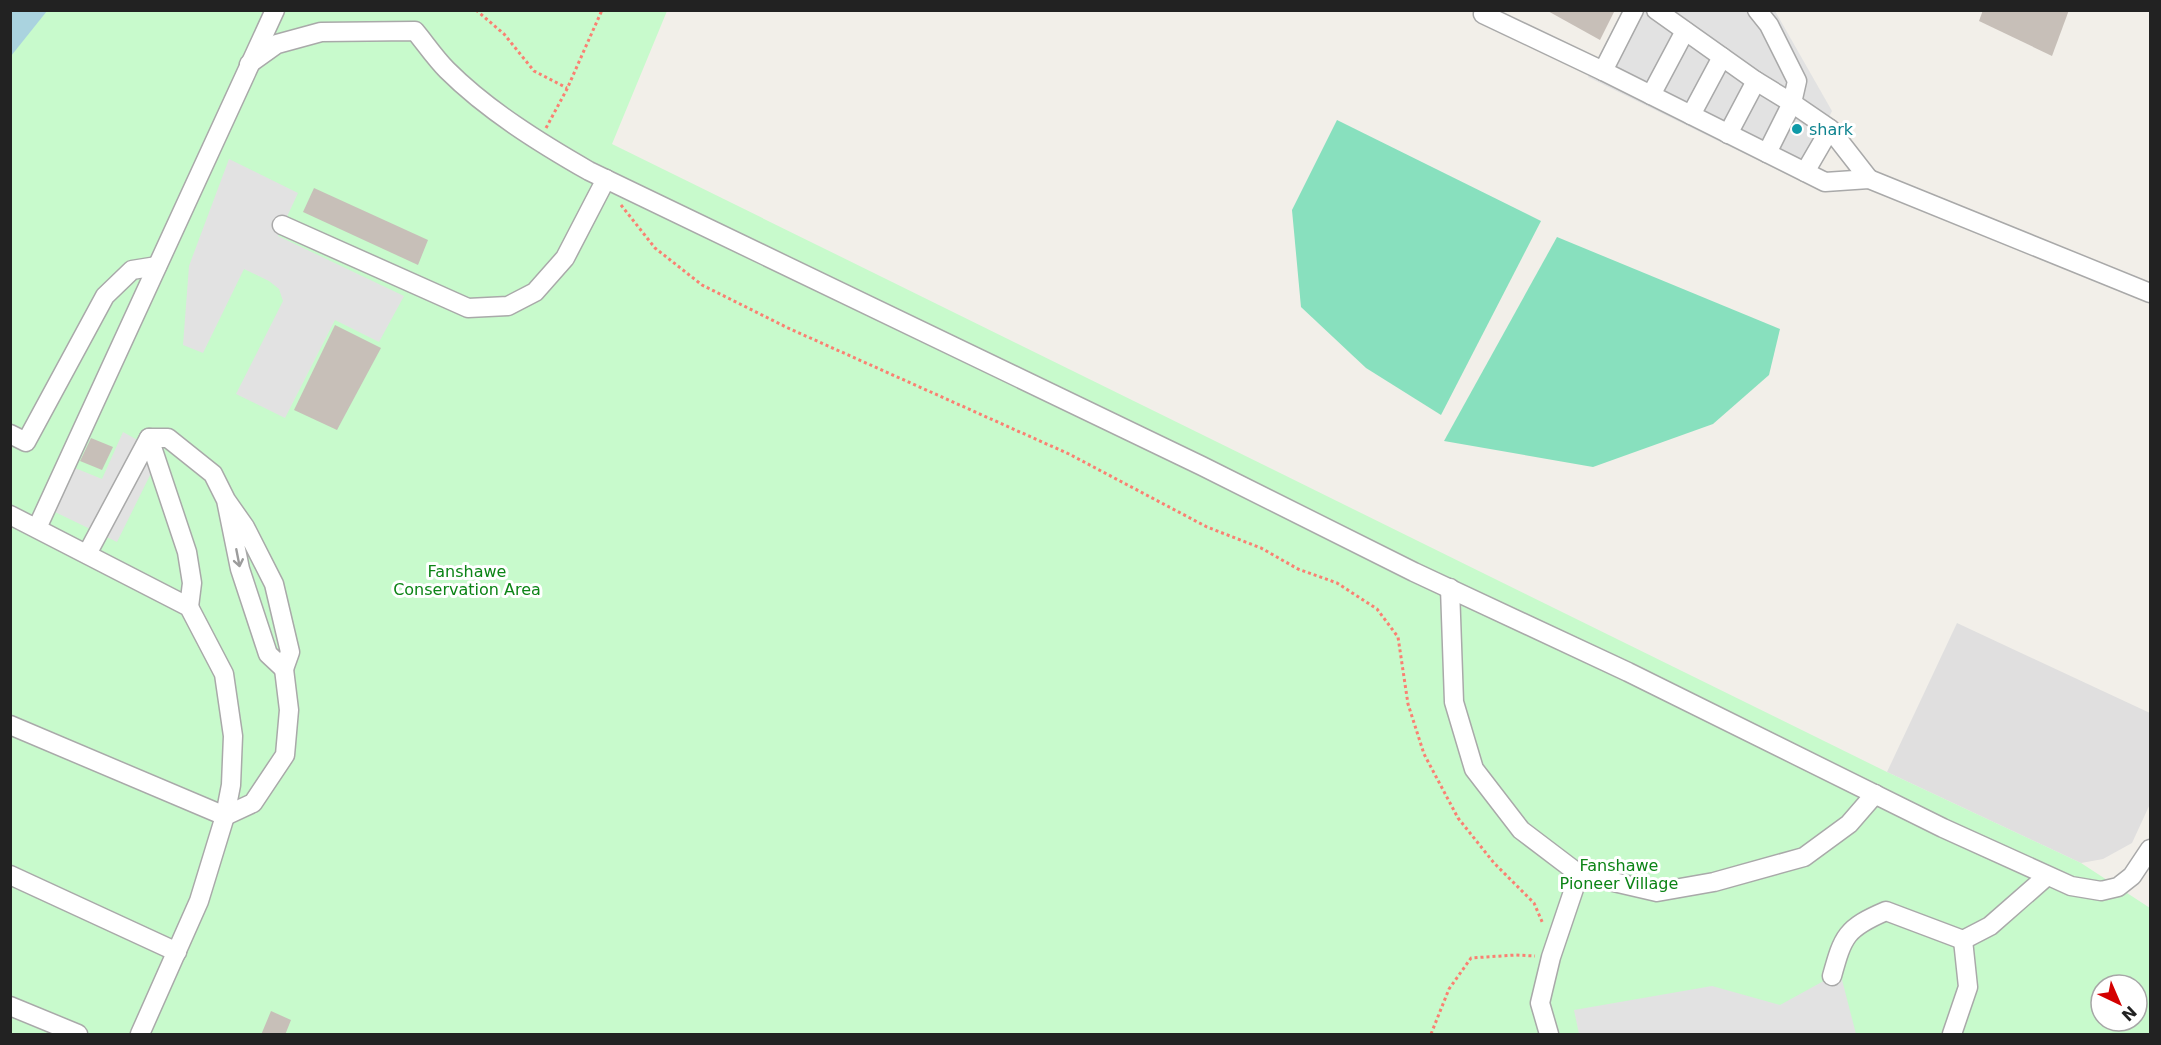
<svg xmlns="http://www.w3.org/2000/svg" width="2161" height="1045" font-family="'DejaVu Sans',sans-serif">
	<rect width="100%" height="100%" fill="#f2efe9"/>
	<path fill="#e0dfdf" d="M 1957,623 L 2150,713 L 2150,804 L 2132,843 L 2103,859 L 2081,863 L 1887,772 Z"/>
	<path fill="#c8facc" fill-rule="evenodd" d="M 10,11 L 667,11 L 612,144 L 1887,772 L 2081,863 L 2150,908 L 2150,1034 L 11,1034 ZM 2101,985 L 2137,985 L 2137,1021 L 2101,1021 Z"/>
	<g fill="#88e0be">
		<path d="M 1337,120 L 1541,221 L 1441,415 L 1366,368 L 1301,307 L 1292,210 Z"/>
		<path d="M 1557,237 L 1780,329 L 1769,375 L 1713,424 L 1593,467 L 1444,441 Z"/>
	</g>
	<g fill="#e2e2e2">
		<path d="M 1622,11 L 1775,11 L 1832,111 L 1798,180 L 1588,77 Z"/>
		<path d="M 229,159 L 298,193 L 278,236 L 404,296 L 379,342 L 335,320 L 285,418 L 236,394 L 283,301 L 279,289 L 269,281 L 244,269 L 203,353 L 183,345 L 189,266 Z"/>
		<path d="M 123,432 L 161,453 L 117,542 L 55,512 L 75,468 L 102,479 Z"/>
		<path d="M 1840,972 L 1856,1034 L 1579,1034 L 1574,1010 L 1712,986 L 1780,1005 Z"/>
	</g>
	<path fill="#aad3df" d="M 11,10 L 47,11 L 11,56 L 10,11 Z"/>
	<g fill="#c7bfb8">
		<path d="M 1546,10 L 1615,10 L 1600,40 Z"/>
		<path d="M 1983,10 L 2069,10 L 2052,56 L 1979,21 Z"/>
		<path d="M 314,188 L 428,240 L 418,265 L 303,212 Z"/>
		<path d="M 335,325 L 381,348 L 337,430 L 294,410 Z"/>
		<path d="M 91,438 L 113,447 L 102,470 L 80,461 Z"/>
		<path d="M 271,1011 L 291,1020 L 285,1035 L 261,1035 Z"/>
	</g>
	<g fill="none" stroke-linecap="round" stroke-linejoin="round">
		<g stroke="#a9a9a9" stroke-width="21">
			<g id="minor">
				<path d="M 1656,10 L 1756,81 L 1792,103 L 1767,153"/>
				<path d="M 1757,10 L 1769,25 L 1797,81 L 1792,103 L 1830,129 L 1869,179"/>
				<path d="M 1483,14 L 1603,71 L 1634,10"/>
				<path d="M 249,64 L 277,44 L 321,32 L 415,31 C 425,43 435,58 447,70 C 487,110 540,143 589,171 L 1202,466 L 1414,572 L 1628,672 L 1943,828 L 2071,886 L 2101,891 L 2118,887 L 2132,876 L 2150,849"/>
				<path d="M 1603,71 L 1825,182 L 1869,179 L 2150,293"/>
				<path d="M 1651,95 L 1685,31"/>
				<path d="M 1691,115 L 1722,57"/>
				<path d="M 1728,134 L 1756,81"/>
				<path d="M 1805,172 L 1830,129"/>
				<path d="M 282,225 L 468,308 L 508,306 L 535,292 L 565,258 L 606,179"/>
				<path d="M 10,434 L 26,442 L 105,296 L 132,270 L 157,266"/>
				<path d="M 149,438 L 187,552 L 192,583 L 189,607"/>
				<path d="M 10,515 L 189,607 L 224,674 L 233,736 L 231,785 L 225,816 L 199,901 L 140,1034"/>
				<path d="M 37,528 L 275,10"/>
				<path d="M 87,554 L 149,438 L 168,438 L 213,474 L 226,500 L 245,527 L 274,584 L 290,652 L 284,669 L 268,654 L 240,569 L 226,500"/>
				<path d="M 1450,588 L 1454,702 L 1474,769 L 1521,830 L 1579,874 L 1657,892 L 1714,882 L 1804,857 L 1849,824 L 1875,794"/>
				<path d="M 10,725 L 225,816 L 253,803 L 285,755 L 289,710 L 284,669"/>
				<path d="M 10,875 L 177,952"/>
				<path d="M 1832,976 C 1843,936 1846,928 1886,911 L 1963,940 L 1990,926 L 2047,876"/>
				<path d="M 10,1006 L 78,1034"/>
				<path d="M 1549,1034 L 1540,1003 L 1551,957 L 1579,874"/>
				<path d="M 1952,1034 L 1968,987 L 1963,940"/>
			</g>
		</g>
		<g stroke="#fa8072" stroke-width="3" stroke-dasharray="3 3" stroke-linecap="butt">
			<path d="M 476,10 L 504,34 L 534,71 L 567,88"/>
			<path d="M 546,128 L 567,89 L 602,10"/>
			<path d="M 621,205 L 655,248 L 702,285 L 788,328 L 1069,454 L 1207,527 L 1261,548 L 1298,569 L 1337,583 L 1377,609 L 1398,637 L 1408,704 L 1424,754 L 1458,818 L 1494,863 L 1534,903 L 1543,924"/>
			<path d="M 1431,1034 L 1449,989 L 1471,958 L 1516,955 L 1535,956"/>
		</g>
		<use href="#minor" stroke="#fff" stroke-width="18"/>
	</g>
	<defs><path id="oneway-shaft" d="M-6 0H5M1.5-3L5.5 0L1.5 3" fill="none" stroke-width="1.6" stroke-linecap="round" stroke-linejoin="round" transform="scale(1.5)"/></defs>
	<use stroke="#9c9c9c" href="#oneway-shaft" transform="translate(238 558) rotate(79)"/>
	<circle fill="#0f9aa8" stroke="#fff" stroke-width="2" cx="1797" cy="129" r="6"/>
	<g text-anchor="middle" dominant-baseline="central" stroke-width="6" stroke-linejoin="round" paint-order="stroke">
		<g font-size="16" fill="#0d838f" stroke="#fff" text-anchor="start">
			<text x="1809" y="129">shark</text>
		</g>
		<g font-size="16" fill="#0c8416" stroke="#fff">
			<text x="467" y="571">Fanshawe<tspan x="467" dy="18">Conservation Area</tspan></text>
			<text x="1619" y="865">Fanshawe<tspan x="1619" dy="18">Pioneer Village</tspan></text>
		</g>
	</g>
	<rect width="2161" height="1045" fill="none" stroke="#222222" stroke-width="24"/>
	<g transform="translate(2119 1003) rotate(136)"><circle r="28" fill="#ffffff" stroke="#a7a7a7" stroke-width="1.5"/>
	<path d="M0-4.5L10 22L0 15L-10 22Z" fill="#d40000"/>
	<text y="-9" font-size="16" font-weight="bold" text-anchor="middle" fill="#222222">N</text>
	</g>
</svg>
